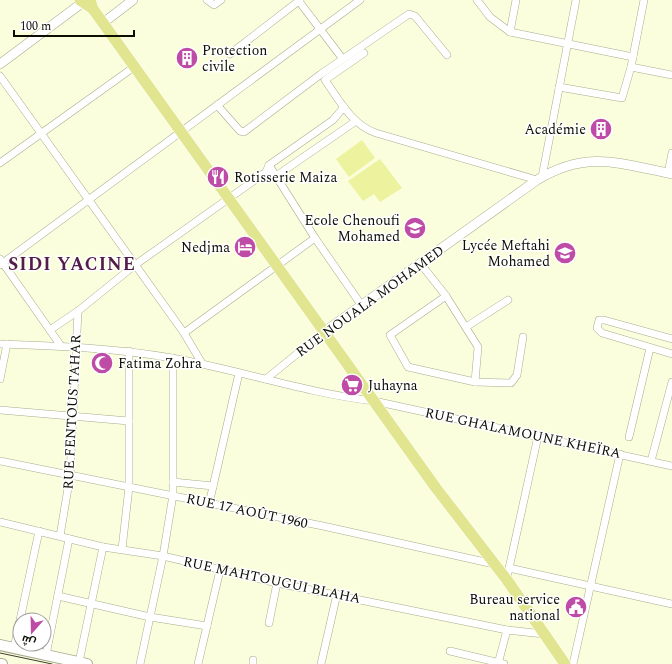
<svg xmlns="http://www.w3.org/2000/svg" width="672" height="664" font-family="Spectral,Cairo,serif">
	<rect width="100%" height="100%" fill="#fbfedc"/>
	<g fill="#edf29e">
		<path d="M 362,140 L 375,158 L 349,177 L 336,159 Z"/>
		<path d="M 380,159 L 402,188 L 380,202 L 374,194 L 363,201 L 348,181 Z"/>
	</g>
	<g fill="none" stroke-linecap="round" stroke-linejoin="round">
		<g stroke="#a9ac8d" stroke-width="8">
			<g id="minor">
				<path d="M 207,0 L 214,5 L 221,0"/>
				<path d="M 298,0 L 342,58"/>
				<path d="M 477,0 L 490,17 L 510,32 L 633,57"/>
				<path d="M 510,32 L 516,0"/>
				<path d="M 364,53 L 325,80 C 339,100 352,125 376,133 L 537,180"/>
				<path d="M 230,54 L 300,0"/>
				<path d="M 631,67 L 672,75"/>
				<path d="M 0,76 L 184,333 L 203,365"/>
				<path d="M 559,87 L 622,98 L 631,67 L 644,0"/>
				<path d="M 217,105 L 240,131 L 244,132 L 321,74 L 409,14 L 415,16 L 447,55"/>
				<path d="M 0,163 L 134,67"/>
				<path d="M 269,165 L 315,238 L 362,306"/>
				<path d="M 668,173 L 672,153"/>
				<path d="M 272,174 L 276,176 L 356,121"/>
				<path d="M 542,177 L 576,0"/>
				<path d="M 0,259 L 61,346"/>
				<path d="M 420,263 L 446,296 L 478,347 L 475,382"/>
				<path d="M 0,265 L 360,0"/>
				<path d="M 446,296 L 390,335 L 408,367 L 475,382 L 511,383 L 517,375 L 523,337"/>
				<path d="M 466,327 L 508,300"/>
				<path d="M 50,330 L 78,311 L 135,265 L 266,172 L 269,165 L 333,120 L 344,107"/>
				<path d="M 184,333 L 315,238"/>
				<path d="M 672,339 L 604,320 L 599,320 L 597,328 L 602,333 L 672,354"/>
				<path d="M 0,344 C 58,346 115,348 172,358 C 240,370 305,393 374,401 L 672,466"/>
				<path d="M 0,379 L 7,344"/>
				<path d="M 266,379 L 324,332"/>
				<path d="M 0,410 L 129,421"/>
				<path d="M 629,437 L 650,348"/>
				<path d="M 0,461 L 323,526 L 494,564"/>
				<path d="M 651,461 L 672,382"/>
				<path d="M 173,482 L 213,486"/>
				<path d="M 209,504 L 239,373"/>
				<path d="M 0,522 L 103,547 L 163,556 L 277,583 L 507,630 L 544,634"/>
				<path d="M 60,536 L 70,476 L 78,311"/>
				<path d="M 122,549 L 129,487 L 129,351"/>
				<path d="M 509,568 L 672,604"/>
				<path d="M 508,573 L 538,436"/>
				<path d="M 58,596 L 150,617 L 207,626"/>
				<path d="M 269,623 L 277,583"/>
				<path d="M 14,648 L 39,531"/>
				<path d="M 450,651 L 504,664"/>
				<path d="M 46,655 L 69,539"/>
				<path d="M 79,662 L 103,547"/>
				<path d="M 140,664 L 163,556 L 173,495 L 173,358"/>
				<path d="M 198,664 L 220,570"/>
				<path d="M 253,664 L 253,660"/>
				<path d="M 321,664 L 337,594"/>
				<path d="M 498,664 L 507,630"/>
				<path d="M 573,664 L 620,454"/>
			</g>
		</g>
		<g stroke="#a9ac8d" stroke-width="10">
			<g id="tertiary">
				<path d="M 103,23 L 133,0"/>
				<path d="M 0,64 L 86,0"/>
				<path d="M 324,332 L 537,180 C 587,150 618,163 672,174"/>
			</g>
		</g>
		<g stroke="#a9ac8d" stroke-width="12">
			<g id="secondary">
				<path d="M 0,645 L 87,664"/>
				<path d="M 0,664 L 2,664"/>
			</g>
		</g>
		<g stroke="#fff" stroke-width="12">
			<g id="primary">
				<path d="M 80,0 L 93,9"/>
				<path d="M 90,0 L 93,9 L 436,488 L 507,580 L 565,664"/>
			</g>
		</g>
		<use href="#minor" stroke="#fff" stroke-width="7"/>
		<use href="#tertiary" stroke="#fff" stroke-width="9"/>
		<use href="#secondary" stroke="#fff" stroke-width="10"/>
		<use href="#primary" stroke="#e2e58f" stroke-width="11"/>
		<path stroke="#3d3e2f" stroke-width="1" d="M 0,653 L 52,664"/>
	</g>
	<defs>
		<g id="building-disc" transform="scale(1.15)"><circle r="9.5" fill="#be4ca7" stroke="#fff"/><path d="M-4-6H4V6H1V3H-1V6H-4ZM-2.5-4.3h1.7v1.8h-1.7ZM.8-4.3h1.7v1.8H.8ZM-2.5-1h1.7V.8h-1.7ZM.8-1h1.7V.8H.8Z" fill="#fff"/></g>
		<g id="restaurant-disc" transform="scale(1.15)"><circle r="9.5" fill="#be4ca7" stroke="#fff"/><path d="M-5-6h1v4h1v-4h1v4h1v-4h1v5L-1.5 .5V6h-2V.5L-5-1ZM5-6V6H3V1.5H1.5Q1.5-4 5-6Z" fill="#fff"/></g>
		<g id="school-disc" transform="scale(1.15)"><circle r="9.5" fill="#be4ca7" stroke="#fff"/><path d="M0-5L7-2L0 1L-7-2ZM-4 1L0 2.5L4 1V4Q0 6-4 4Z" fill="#fff"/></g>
		<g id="hotel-disc" transform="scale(1.15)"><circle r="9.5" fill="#be4ca7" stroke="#fff"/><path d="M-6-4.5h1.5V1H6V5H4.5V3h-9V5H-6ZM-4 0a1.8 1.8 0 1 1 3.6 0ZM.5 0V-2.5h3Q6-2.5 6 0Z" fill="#fff"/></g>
		<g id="mosque-disc" transform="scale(1.15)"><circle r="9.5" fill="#be4ca7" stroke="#fff"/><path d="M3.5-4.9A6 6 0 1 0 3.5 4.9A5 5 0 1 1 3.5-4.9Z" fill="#fff"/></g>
		<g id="supermarket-disc" transform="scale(1.15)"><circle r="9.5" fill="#be4ca7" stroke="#fff"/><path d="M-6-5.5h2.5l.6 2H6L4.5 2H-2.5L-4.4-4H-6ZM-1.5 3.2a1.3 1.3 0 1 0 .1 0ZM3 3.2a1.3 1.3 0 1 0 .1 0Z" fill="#fff"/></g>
		<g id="civic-disc" transform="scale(1.15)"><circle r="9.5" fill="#be4ca7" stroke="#fff"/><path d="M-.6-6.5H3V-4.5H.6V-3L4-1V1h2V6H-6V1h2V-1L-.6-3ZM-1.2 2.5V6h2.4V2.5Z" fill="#fff"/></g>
	</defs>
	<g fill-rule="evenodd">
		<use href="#building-disc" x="187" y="58"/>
		<use href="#building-disc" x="601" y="129"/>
		<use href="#restaurant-disc" x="218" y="177"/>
		<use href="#school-disc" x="415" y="228"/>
		<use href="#hotel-disc" x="245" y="247"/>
		<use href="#school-disc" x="565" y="253"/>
		<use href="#mosque-disc" x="102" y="363"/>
		<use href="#supermarket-disc" x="352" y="385"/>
		<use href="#civic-disc" x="576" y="607"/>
	</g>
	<g text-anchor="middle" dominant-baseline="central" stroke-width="3" stroke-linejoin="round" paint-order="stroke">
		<g font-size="14" fill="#0c0d03" stroke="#fff" text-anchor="end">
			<text x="202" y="50" text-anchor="start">Protection<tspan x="202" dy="16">civile</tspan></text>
			<text x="586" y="129">Académie</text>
			<text x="234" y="177" text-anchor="start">Rotisserie Maiza</text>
			<text x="400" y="220">Ecole Chenoufi<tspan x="400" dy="16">Mohamed</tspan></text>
			<text x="550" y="245">Lycée Meftahi<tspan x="550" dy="16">Mohamed</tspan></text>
			<text x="230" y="247">Nedjma</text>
			<text x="118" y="363" text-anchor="start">Fatima Zohra</text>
			<text x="368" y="385" text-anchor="start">Juhayna</text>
			<text x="560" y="599">Bureau service<tspan x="560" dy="16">national</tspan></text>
		</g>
		<g font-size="14" fill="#0c0d03" stroke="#fff">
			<text transform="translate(370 301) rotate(-36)">RUE NOUALA MOHAMED</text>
			<text transform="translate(72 412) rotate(-87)">RUE FENTOUS TAHAR</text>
			<text transform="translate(523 433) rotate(12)">RUE GHALAMOUNE KHEÏRA</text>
			<text transform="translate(247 511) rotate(12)">RUE 17 AOÛT 1960</text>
			<text transform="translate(272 580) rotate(12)">RUE MAHTOUGUI BLAHA</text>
		</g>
		<g font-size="18" font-weight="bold" letter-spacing="1" fill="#541d49" stroke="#fff">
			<text x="72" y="264">SIDI YACINE</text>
		</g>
	</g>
	<g transform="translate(32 632) rotate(200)"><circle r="19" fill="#ffffff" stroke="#9e9e9a"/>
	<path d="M0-3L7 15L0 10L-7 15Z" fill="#be4ca7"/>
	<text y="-6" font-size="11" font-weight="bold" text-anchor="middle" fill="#0c0d03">ش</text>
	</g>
	<path d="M14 30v6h120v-6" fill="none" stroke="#0c0d03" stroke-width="2"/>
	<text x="20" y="30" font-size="12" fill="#0c0d03" stroke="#ffffff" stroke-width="3" paint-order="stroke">100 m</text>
</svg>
